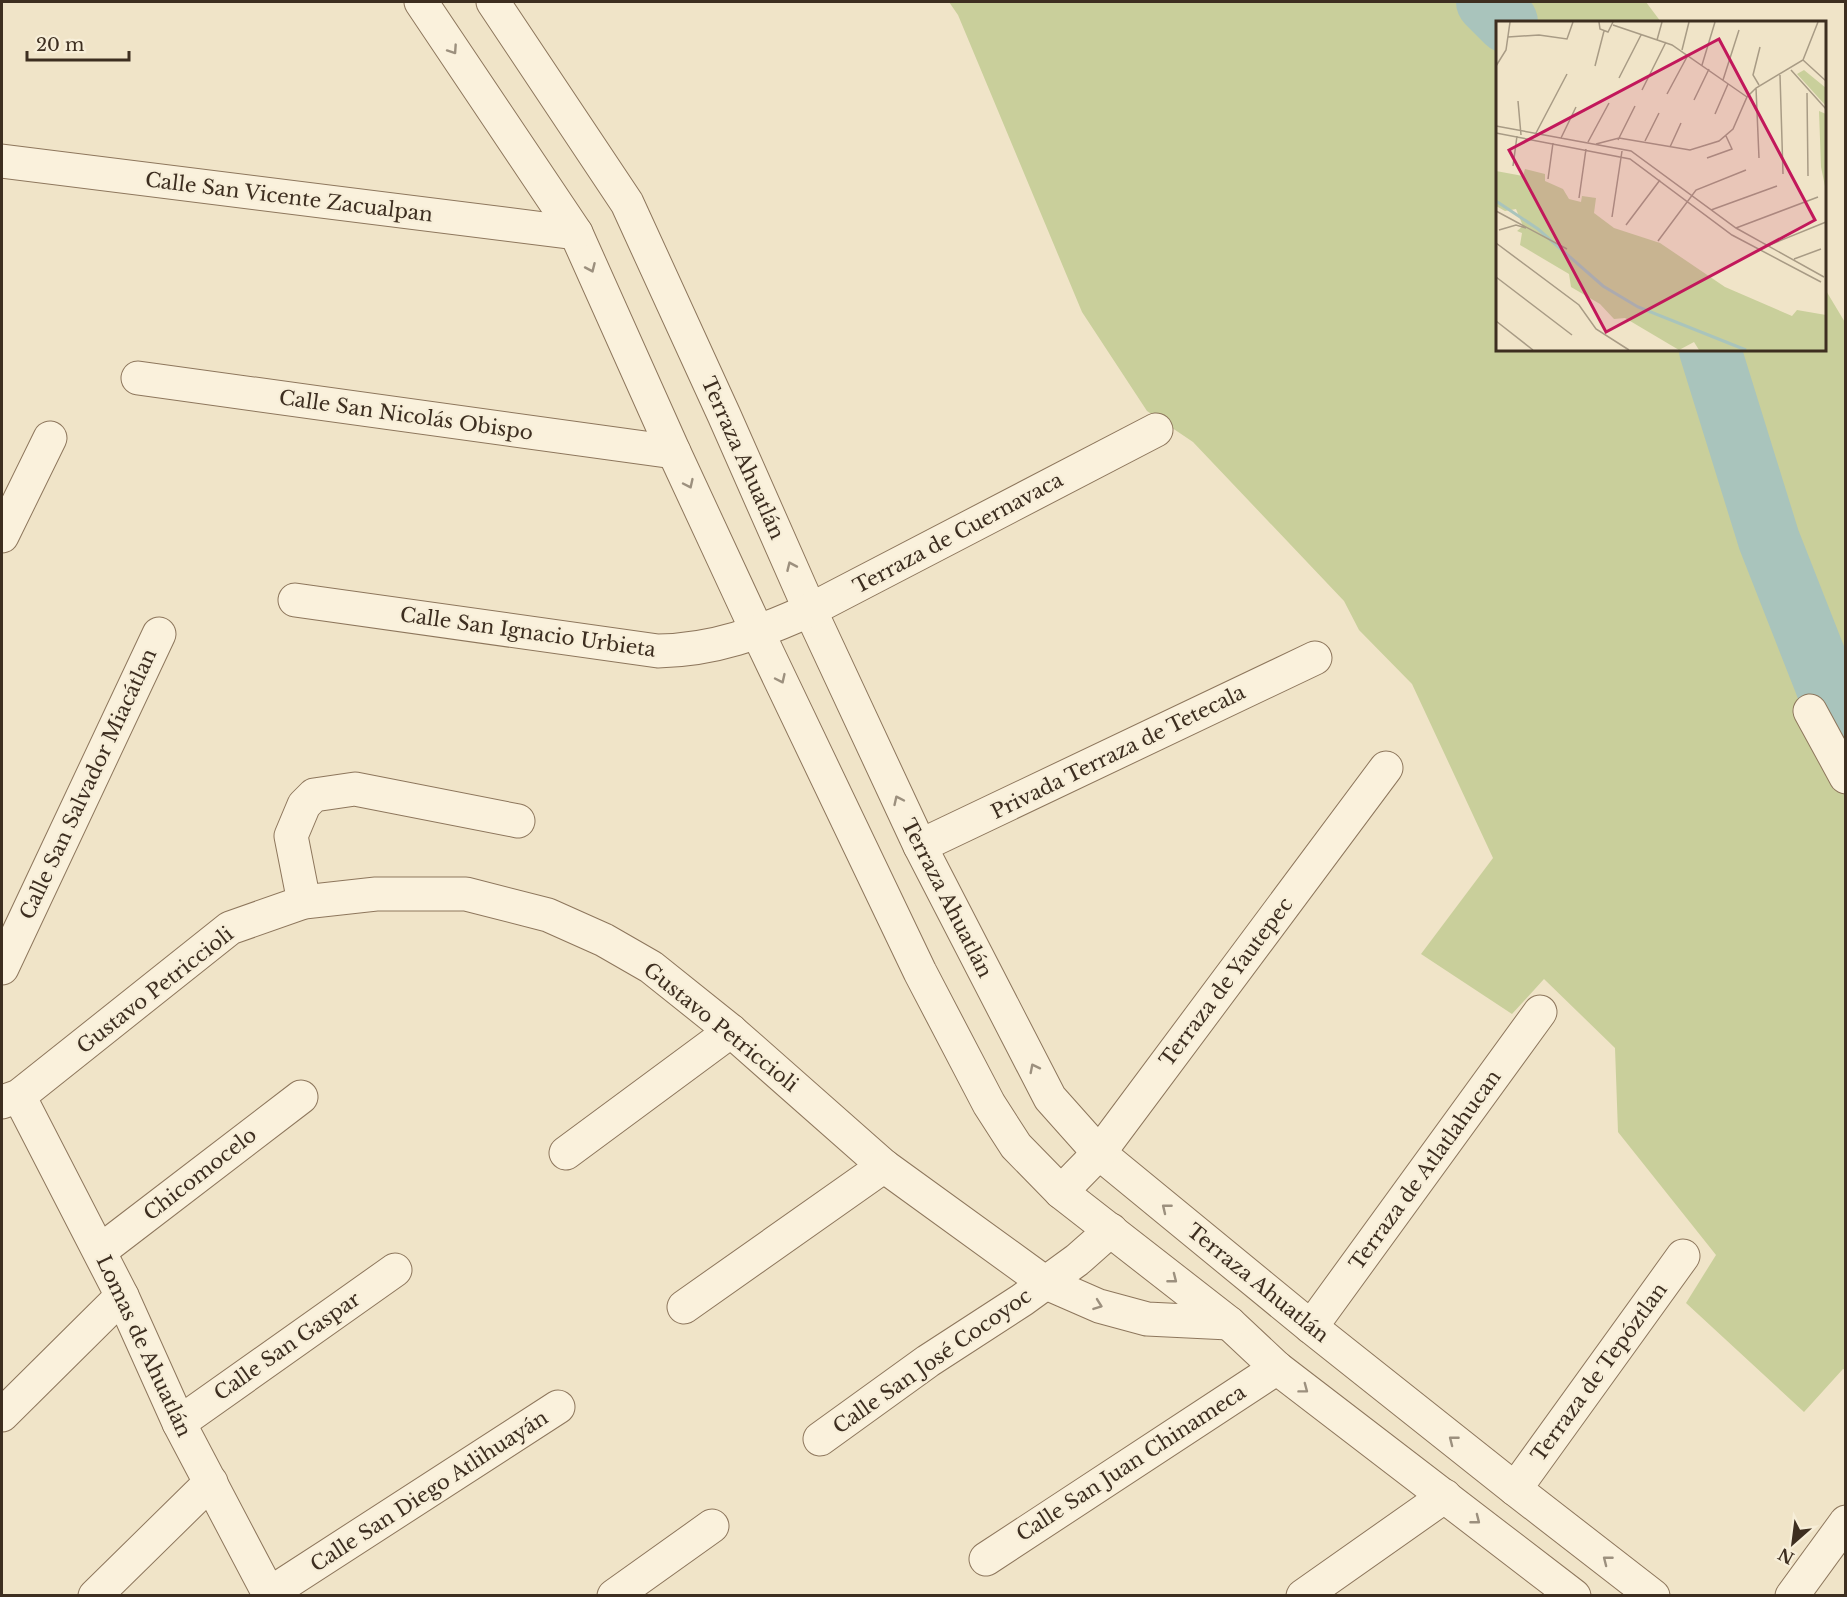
<svg xmlns="http://www.w3.org/2000/svg" width="1847" height="1597" font-family="'Libre Baskerville',serif">
	<rect width="100%" height="100%" fill="#f0e4c8"/>
	<path fill="#c9cf9b" d="M 949,2 L 1646,2 L 1661,22 L 1498,22 L 1498,350 L 1824,350 L 1825,289 L 1846,324 L 1846,1370 L 1843,1369 L 1804,1412 L 1686,1303 L 1716,1255 L 1618,1132 L 1615,1048 L 1544,979 L 1512,1014 L 1421,954 L 1493,858 L 1412,684 L 1359,630 L 1344,601 L 1193,442 L 1147,411 L 1082,312 L 958,15 Z"/>
	<g fill="none" stroke-linecap="round" stroke-linejoin="round">
		<g stroke="#a9c4bc" stroke-width="62">
			<path d="M 1487,2 L 1507,22"/>
			<path d="M 1710,350 L 1769,540 L 1846,736"/>
		</g>
		<g stroke="#8d765c" stroke-width="35">
			<g id="minor">
				<path d="M 421,2 L 576,233 L 674,452 L 758,633 L 920,972 L 989,1104 L 1016,1146 L 1061,1192 L 1229,1323 L 1277,1368 L 1574,1596"/>
				<path d="M 493,2 L 627,203 L 724,415 L 810,610 L 920,846 L 1050,1098 L 1099,1153 L 1311,1327 L 1515,1489 L 1653,1596"/>
				<path d="M 2,161 L 576,233"/>
				<path d="M 138,378 L 674,452"/>
				<path d="M 2,536 L 50,438"/>
				<path d="M 295,600 L 658,651 C 715,650 759,633 810,610 L 1156,430"/>
				<path d="M 1810,711 L 1846,777"/>
				<path d="M 920,846 L 1315,658"/>
				<path d="M 304,902 L 291,836 L 304,805 L 314,795 L 355,789 L 518,821"/>
				<path d="M 2,968 L 159,634"/>
				<path d="M 19,1096 L 122,1296 L 179,1423 L 270,1596"/>
				<path d="M 2,1102 L 19,1096 L 230,928 L 304,902 L 376,894 L 466,894 L 548,915 L 604,940 L 651,967 L 731,1031 L 884,1166 L 1044,1282 L 1099,1306 L 1147,1319 L 1229,1323"/>
				<path d="M 566,1153 L 731,1031"/>
				<path d="M 1061,1192 L 1099,1153 L 1386,768"/>
				<path d="M 100,1251 L 301,1097"/>
				<path d="M 684,1307 L 884,1166"/>
				<path d="M 1311,1327 L 1540,1012"/>
				<path d="M 2,1415 L 122,1296"/>
				<path d="M 179,1423 L 395,1270"/>
				<path d="M 820,1439 L 928,1361 L 1022,1300 L 1077,1260 L 1111,1230"/>
				<path d="M 1515,1489 L 1683,1256"/>
				<path d="M 986,1559 L 1277,1368"/>
				<path d="M 269,1594 L 558,1407"/>
				<path d="M 95,1596 L 211,1482"/>
				<path d="M 614,1596 L 712,1526"/>
				<path d="M 1303,1596 L 1445,1496"/>
				<path d="M 1792,1596 L 1846,1522"/>
			</g>
		</g>
		<use href="#minor" stroke="#faf1dc" stroke-width="33"/>
	</g>
	<defs><path id="oneway-chevron" d="M-2-3.5L2.5 0L-2 3.5" fill="none" stroke-width="1.6" stroke-linecap="round" stroke-linejoin="round" transform="scale(1.5)"/></defs>
	<g stroke="#9c907e">
		<use href="#oneway-chevron" transform="translate(453 50) rotate(56)"/>
		<use href="#oneway-chevron" transform="translate(591 268) rotate(66)"/>
		<use href="#oneway-chevron" transform="translate(689 484) rotate(65)"/>
		<use href="#oneway-chevron" transform="translate(791 566) rotate(-114)"/>
		<use href="#oneway-chevron" transform="translate(781 679) rotate(65)"/>
		<use href="#oneway-chevron" transform="translate(898 800) rotate(-115)"/>
		<use href="#oneway-chevron" transform="translate(1034 1068) rotate(-117)"/>
		<use href="#oneway-chevron" transform="translate(1166 1208) rotate(-141)"/>
		<use href="#oneway-chevron" transform="translate(1173 1279) rotate(38)"/>
		<use href="#oneway-chevron" transform="translate(1098 1305) rotate(20)"/>
		<use href="#oneway-chevron" transform="translate(1304 1389) rotate(37)"/>
		<use href="#oneway-chevron" transform="translate(1453 1440) rotate(-142)"/>
		<use href="#oneway-chevron" transform="translate(1476 1520) rotate(38)"/>
		<use href="#oneway-chevron" transform="translate(1607 1560) rotate(-142)"/>
	</g>
	<g text-anchor="middle" dominant-baseline="central" stroke-width="4.5" stroke-linejoin="round" paint-order="stroke">
		<g font-size="20" fill="#3d2e20" stroke="#f7eed8">
			<text transform="translate(289 197) rotate(7)">Calle San Vicente Zacualpan</text>
			<text transform="translate(406 415) rotate(8)">Calle San Nicolás Obispo</text>
			<text transform="translate(743 458) rotate(66)">Terraza Ahuatlán</text>
			<text transform="translate(958 533) rotate(-28)">Terraza de Cuernavaca</text>
			<text transform="translate(528 632) rotate(8)">Calle San Ignacio Urbieta</text>
			<text transform="translate(1118 752) rotate(-26)">Privada Terraza de Tetecala</text>
			<text transform="translate(88 784) rotate(-65)">Calle San Salvador Miacátlan</text>
			<text transform="translate(947 898) rotate(63)">Terraza Ahuatlán</text>
			<text transform="translate(1226 982) rotate(-53)">Terraza de Yautepec</text>
			<text transform="translate(155 990) rotate(-38)">Gustavo Petriccioli</text>
			<text transform="translate(721 1027) rotate(39)">Gustavo Petriccioli</text>
			<text transform="translate(1425 1170) rotate(-54)">Terraza de Atlatlahucan</text>
			<text transform="translate(200 1174) rotate(-38)">Chicomocelo</text>
			<text transform="translate(1258 1283) rotate(39)">Terraza Ahuatlán</text>
			<text transform="translate(144 1346) rotate(65)">Lomas de Ahuatlán</text>
			<text transform="translate(287 1346) rotate(-35)">Calle San Gaspar</text>
			<text transform="translate(932 1361) rotate(-35)">Calle San José Cocoyoc</text>
			<text transform="translate(1599 1372) rotate(-54)">Terraza de Tepóztlan</text>
			<text transform="translate(1131 1463) rotate(-33)">Calle San Juan Chinameca</text>
			<text transform="translate(429 1491) rotate(-33)">Calle San Diego Atlihuayán</text>
		</g>
	</g>
	<g transform="translate(1496 21)">
		<rect width="330" height="330" fill="#f0e4c8"/>
		<path d="M 308,49 L 330,67 L 330,85 L 301,53 ZM 323,90 L 330,93 L 330,170 L 325,146 ZM 29,148 L 49,153 L 49,160 L 67,168 L 73,178 L 85,181 L 86,175 L 100,177 L 98,192 L 118,207 L 164,222 L 229,266 L 296,295 L 301,289 L 330,294 L 330,329 L 203,329 L 198,321 L 183,329 L 129,297 L 118,298 L 104,283 L 75,266 L 73,253 L 24,224 L 26,212 L 21,210 L 27,205 L 20,188 L 9,190 L 0,185 L 0,150 L 27,155 Z" fill="#c9cf9b"/>
		<path fill="none" stroke="#a9c4bc" stroke-width="3" d="M 0,180 L 42,208 L 107,265 L 142,286 L 250,329"/>
		<path fill="none" stroke="#a89b85" stroke-width="1.5" d="M 103,1 L 104,8 L 112,11 L 117,1M 117,4 L 176,24 L 251,76M 12,16 L 43,14 L 71,18 L 77,1M 161,19 L 166,1M 186,29 L 193,1M 307,39 L 330,60M 206,44 L 219,1M 0,45 L 10,29 L 14,1M 99,45 L 108,10M 295,49 L 330,88M 284,54 L 287,153M 123,57 L 145,14M 227,59 L 243,9M 263,64 L 257,54 L 264,26M 260,67 L 263,137M 146,69 L 170,21M 311,72 L 312,155M 171,73 L 192,34M 198,79 L 213,48M 22,80 L 25,114M 219,93 L 232,63M 0,105 L 135,130 L 240,207 L 328,256M 0,112 L 134,138 L 236,214 L 325,261M 40,112 L 71,53M 65,117 L 80,86M 122,119 L 139,85M 149,120 L 163,92M 92,121 L 113,82M 100,123 L 123,117 L 194,129 L 223,120 L 237,108 L 251,76 L 260,67 L 307,39 L 322,1M 174,126 L 185,102M 211,137 L 236,128 L 230,115M 17,145 L 21,115M 52,158 L 57,122M 83,177 L 90,128M 215,189 L 281,165M 0,190 L 71,228M 116,196 L 126,130M 130,204 L 164,159M 240,207 L 322,176M 3,209 L 20,204 L 30,207M 162,220 L 200,169 L 250,149M 0,222 L 83,284 L 100,308 L 133,329M 271,225 L 330,201M 298,238 L 325,228M 0,256 L 76,314M 0,300 L 37,329"/>
		<path fill="#c2185b" fill-opacity="0.15" stroke="#c2185b" stroke-width="3" d="M 223,18 L 319,199 L 110,311 L 13,129 Z"/>
		<rect width="330" height="330" fill="none" stroke="#3d2e20" stroke-width="3"/>
	</g>
	<rect width="1847" height="1597" fill="none" stroke="#3d2e20" stroke-width="6"/>
	<g transform="translate(1793 1543) rotate(208)" stroke="#f7eed8" stroke-width="4.5" paint-order="stroke">
	<path d="M0-4.5L10 22L0 15L-10 22Z" fill="#3d2e20"/>
	<text y="-9" font-size="16" font-weight="bold" text-anchor="middle" fill="#3d2e20">N</text>
	</g>
	<path d="M27 51v9h102v-9" fill="none" stroke="#3d2e20" stroke-width="3"/>
	<text x="36" y="51" font-size="18" fill="#3d2e20" stroke="#f7eed8" stroke-width="4.5" paint-order="stroke">20 m</text>
</svg>
